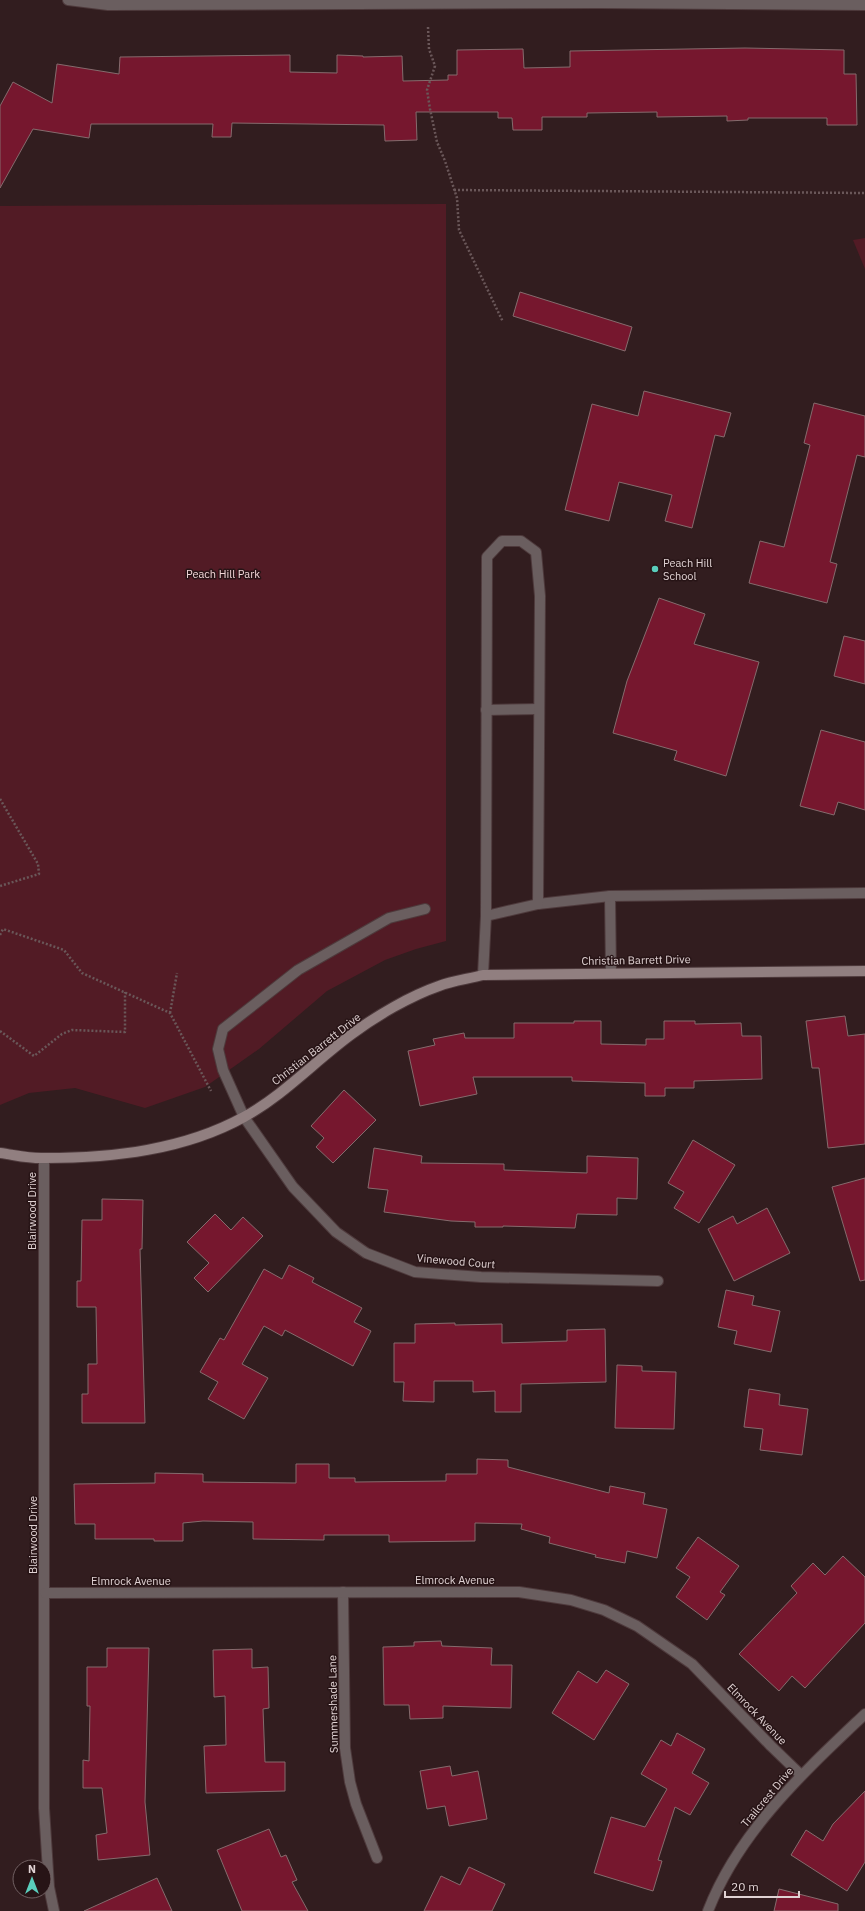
<svg xmlns="http://www.w3.org/2000/svg" width="865" height="1911" font-family="'IBM Plex Sans',sans-serif">
	<rect width="100%" height="100%" fill="#321d1f"/>
	<g fill="#521b25">
		<path d="M 446,204 L 446,941 L 416,949 L 385,960 L 327,991 L 259,1049 L 205,1087 L 145,1108 L 75,1088 L 29,1093 L 0,1105 L 0,206 Z"/>
		<path d="M 865,238 L 865,269 L 853,240 Z"/>
	</g>
	<g fill="#76172e" stroke="#856b6d">
		<path d="M 745,48 L 844,50 L 844,74 L 856,74 L 857,125 L 827,125 L 827,118 L 748,118 L 748,120 L 727,121 L 727,116 L 657,117 L 657,112 L 587,113 L 587,117 L 542,117 L 542,130 L 513,130 L 512,118 L 498,118 L 498,112 L 416,112 L 417,140 L 385,141 L 384,125 L 232,123 L 231,137 L 212,137 L 213,124 L 91,124 L 89,138 L 33,129 L 0,188 L 0,106 L 13,82 L 52,103 L 57,64 L 119,74 L 120,57 L 290,55 L 290,72 L 337,73 L 337,55 L 363,56 L 363,57 L 402,56 L 403,81 L 448,80 L 448,75 L 457,75 L 457,50 L 523,49 L 524,68 L 570,67 L 570,51 Z"/>
		<path d="M 520,292 L 632,327 L 625,351 L 513,316 Z"/>
		<path d="M 644,391 L 731,413 L 724,437 L 715,435 L 692,528 L 665,521 L 672,495 L 619,482 L 609,521 L 565,510 L 592,404 L 638,416 Z"/>
		<path d="M 814,403 L 865,416 L 865,457 L 857,455 L 830,562 L 837,564 L 827,603 L 749,583 L 760,541 L 784,547 L 810,445 L 804,443 Z"/>
		<path d="M 659,598 L 705,614 L 694,644 L 759,662 L 726,776 L 674,760 L 677,751 L 613,733 L 627,681 Z"/>
		<path d="M 844,636 L 865,641 L 865,684 L 834,676 Z"/>
		<path d="M 821,730 L 865,742 L 865,810 L 838,802 L 834,815 L 800,806 Z"/>
		<path d="M 845,1016 L 848,1036 L 865,1034 L 865,1144 L 828,1148 L 819,1068 L 812,1068 L 806,1021 Z"/>
		<path d="M 574,1021 L 601,1021 L 601,1044 L 646,1045 L 646,1039 L 664,1039 L 664,1021 L 695,1021 L 695,1024 L 741,1023 L 742,1036 L 761,1036 L 762,1079 L 694,1081 L 694,1088 L 665,1088 L 665,1096 L 645,1096 L 645,1083 L 572,1081 L 572,1077 L 473,1077 L 477,1094 L 420,1106 L 408,1051 L 435,1045 L 433,1039 L 464,1033 L 465,1038 L 514,1038 L 514,1023 L 574,1023 Z"/>
		<path d="M 344,1090 L 376,1120 L 333,1163 L 316,1147 L 324,1138 L 311,1126 Z"/>
		<path d="M 693,1140 L 735,1165 L 699,1223 L 674,1208 L 684,1192 L 668,1183 Z"/>
		<path d="M 374,1148 L 422,1156 L 421,1163 L 504,1164 L 504,1170 L 587,1173 L 587,1156 L 638,1158 L 637,1199 L 617,1198 L 617,1215 L 577,1214 L 575,1228 L 503,1226 L 503,1227 L 475,1227 L 475,1222 L 451,1221 L 384,1212 L 388,1190 L 368,1188 Z"/>
		<path d="M 865,1178 L 865,1280 L 860,1281 L 832,1187 Z"/>
		<path d="M 102,1199 L 143,1200 L 142,1249 L 140,1249 L 145,1423 L 82,1423 L 82,1394 L 88,1394 L 88,1364 L 97,1364 L 96,1307 L 77,1307 L 77,1281 L 81,1281 L 82,1220 L 102,1220 Z"/>
		<path d="M 767,1208 L 790,1253 L 734,1281 L 708,1229 L 733,1216 L 737,1224 Z"/>
		<path d="M 215,1214 L 231,1230 L 243,1217 L 263,1236 L 208,1292 L 194,1278 L 209,1263 L 187,1242 Z"/>
		<path d="M 289,1265 L 314,1278 L 312,1282 L 362,1308 L 354,1322 L 371,1331 L 353,1366 L 285,1330 L 282,1336 L 264,1326 L 242,1364 L 268,1378 L 244,1419 L 208,1399 L 218,1382 L 200,1372 L 220,1338 L 224,1340 L 264,1269 L 282,1279 Z"/>
		<path d="M 726,1290 L 754,1296 L 752,1305 L 780,1311 L 771,1352 L 734,1344 L 737,1331 L 718,1327 Z"/>
		<path d="M 455,1323 L 455,1325 L 502,1324 L 502,1343 L 567,1341 L 567,1330 L 605,1329 L 606,1382 L 521,1384 L 521,1412 L 495,1412 L 495,1391 L 473,1392 L 473,1381 L 434,1381 L 434,1402 L 403,1401 L 404,1382 L 394,1382 L 394,1343 L 415,1343 L 415,1324 Z"/>
		<path d="M 617,1365 L 642,1366 L 642,1371 L 676,1372 L 674,1429 L 615,1428 Z"/>
		<path d="M 749,1389 L 780,1394 L 779,1405 L 808,1409 L 802,1455 L 760,1450 L 763,1429 L 744,1427 Z"/>
		<path d="M 477,1459 L 508,1460 L 508,1467 L 609,1493 L 610,1486 L 645,1493 L 643,1504 L 667,1509 L 657,1558 L 627,1551 L 625,1563 L 595,1557 L 596,1555 L 549,1543 L 550,1537 L 521,1529 L 522,1524 L 475,1523 L 475,1541 L 389,1542 L 389,1535 L 324,1535 L 324,1540 L 253,1539 L 253,1522 L 203,1521 L 183,1523 L 183,1541 L 154,1541 L 154,1539 L 95,1539 L 95,1524 L 75,1524 L 74,1484 L 155,1483 L 155,1473 L 203,1474 L 203,1482 L 296,1483 L 296,1464 L 329,1464 L 329,1478 L 355,1478 L 355,1482 L 446,1481 L 446,1474 L 477,1474 Z"/>
		<path d="M 698,1537 L 739,1566 L 720,1592 L 725,1595 L 707,1620 L 676,1597 L 690,1577 L 676,1568 Z"/>
		<path d="M 843,1556 L 865,1577 L 865,1623 L 805,1688 L 792,1676 L 779,1691 L 739,1654 L 797,1593 L 791,1586 L 813,1563 L 825,1575 Z"/>
		<path d="M 441,1641 L 442,1646 L 492,1648 L 491,1665 L 512,1665 L 511,1708 L 443,1706 L 443,1718 L 410,1719 L 409,1705 L 384,1705 L 383,1647 L 414,1646 L 414,1642 Z"/>
		<path d="M 107,1648 L 149,1648 L 145,1802 L 150,1855 L 98,1860 L 96,1835 L 107,1833 L 102,1788 L 83,1788 L 83,1760 L 89,1761 L 90,1706 L 87,1706 L 87,1667 L 107,1667 Z"/>
		<path d="M 252,1649 L 252,1668 L 268,1667 L 269,1708 L 263,1709 L 265,1762 L 285,1762 L 285,1791 L 206,1793 L 204,1746 L 226,1745 L 225,1696 L 214,1697 L 213,1650 Z"/>
		<path d="M 606,1670 L 629,1684 L 594,1740 L 552,1713 L 578,1671 L 597,1683 Z"/>
		<path d="M 677,1733 L 705,1749 L 692,1773 L 709,1783 L 690,1815 L 675,1807 L 658,1860 L 662,1861 L 653,1891 L 594,1873 L 611,1817 L 645,1827 L 667,1789 L 641,1774 L 661,1740 L 671,1746 Z"/>
		<path d="M 450,1766 L 452,1776 L 478,1771 L 487,1819 L 449,1826 L 445,1806 L 427,1809 L 420,1771 Z"/>
		<path d="M 865,1791 L 865,1862 L 847,1891 L 791,1855 L 806,1830 L 823,1841 L 833,1824 Z"/>
		<path d="M 269,1829 L 281,1857 L 286,1855 L 297,1880 L 292,1882 L 308,1911 L 242,1911 L 217,1850 Z"/>
		<path d="M 469,1867 L 505,1884 L 492,1911 L 424,1911 L 441,1876 L 460,1885 Z"/>
		<path d="M 157,1878 L 172,1911 L 84,1911 Z"/>
		<path d="M 779,1889 L 838,1904 L 838,1911 L 774,1911 Z"/>
	</g>
	<g fill="none" stroke-linecap="round" stroke-linejoin="round">
		<g stroke="#4e3a3c" stroke-width="12">
			<g id="lane">
				<path d="M 486,710 L 539,709"/>
				<path d="M 610,896 L 611,973"/>
				<path d="M 538,904 L 610,896 L 865,893"/>
				<path d="M 483,975 L 486,916 L 487,557 L 502,541 L 521,541 L 536,552 L 540,596 L 538,904 L 486,916"/>
				<path d="M 244,1117 L 223,1070 L 218,1049 L 223,1029 L 298,970 L 389,918 L 425,909"/>
			</g>
		</g>
		<g stroke="#4e3a3c" stroke-width="12">
			<g id="street">
				<path d="M 68,0 L 108,5 L 598,3 L 865,5"/>
				<path d="M 244,1117 L 293,1187 L 336,1232 L 366,1253 L 415,1272 L 481,1277 L 658,1281"/>
				<path d="M 44,1159 L 44,1808 L 49,1887 L 54,1911"/>
				<path d="M 343,1592 L 345,1748 L 350,1782 L 356,1804 L 377,1858"/>
				<path d="M 45,1593 L 519,1592 L 571,1600 L 604,1610 L 637,1626 L 692,1664 L 771,1746 L 801,1775"/>
				<path d="M 708,1911 C 739,1831 804,1772 865,1714"/>
			</g>
		</g>
		<g stroke="#4e3a3c" stroke-width="12">
			<path id="secondary" d="M 0,1153 C 15,1155 30,1159 45,1158 C 113,1158 184,1150 244,1117 C 284,1095 315,1061 352,1034 C 376,1016 410,996 439,986 C 452,981 468,979 483,975 L 865,971"/>
		</g>
		<g stroke="#6a5759" stroke-width="2.5" stroke-dasharray="2 2" stroke-linecap="butt">
			<path d="M 428,27 L 429,49 L 435,66 L 427,90 L 430,109 L 437,142 L 445,161 L 457,198 L 459,230 L 503,322"/>
			<path d="M 454,190 L 865,193"/>
			<path d="M 0,799 L 38,864 L 39,874 L 0,886"/>
			<path d="M 0,935 L 3,929 L 64,950 L 82,973 L 170,1013 L 211,1091"/>
			<path d="M 170,1013 L 177,973"/>
			<path d="M 0,1031 L 34,1056 L 62,1034 L 72,1030 L 125,1032 L 125,992"/>
		</g>
		<use href="#lane" stroke="#6a5e5f" stroke-width="10"/>
		<use href="#street" stroke="#6a5e5f" stroke-width="10"/>
		<use href="#secondary" stroke="#917f80" stroke-width="10"/>
	</g>
	<circle fill="#5acebc" stroke="#271416" stroke-width="1.5" cx="655" cy="569" r="4"/>
	<g text-anchor="middle" dominant-baseline="central" stroke-width="3" stroke-linejoin="round" paint-order="stroke">
		<g font-size="11" fill="#e0d2d3" stroke="#271416" text-anchor="start">
			<text x="663" y="563">Peach Hill<tspan x="663" dy="13">School</tspan></text>
		</g>
		<g font-size="11" fill="#f3d6d8" stroke="#271416">
			<text x="223" y="574">Peach Hill Park</text>
		</g>
		<g font-size="11" fill="#e0d2d3" stroke="#271416">
			<text transform="translate(636 960) rotate(-1)">Christian Barrett Drive</text>
			<text transform="translate(316 1049) rotate(-38)">Christian Barrett Drive</text>
			<text transform="translate(32 1211) rotate(-90)">Blairwood Drive</text>
			<text transform="translate(456 1261) rotate(5)">Vinewood Court</text>
			<text transform="translate(33 1535) rotate(-90)">Blairwood Drive</text>
			<text x="455" y="1580">Elmrock Avenue</text>
			<text x="131" y="1581">Elmrock Avenue</text>
			<text transform="translate(333 1704) rotate(-91)">Summershade Lane</text>
			<text transform="translate(757 1714) rotate(46)">Elmrock Avenue</text>
			<text transform="translate(767 1797) rotate(-50)">Trailcrest Drive</text>
		</g>
	</g>
	<g transform="translate(32 1879)"><circle r="19" fill="#271416" stroke="#716062"/>
	<path d="M0-3L7 15L0 10L-7 15Z" fill="#5acebc"/>
	<text y="-6" font-size="11" font-weight="bold" text-anchor="middle" fill="#e0d2d3">N</text>
	</g>
	<path d="M725 1891v6h74v-6" fill="none" stroke="#e0d2d3" stroke-width="2"/>
	<text x="731" y="1891" font-size="12" fill="#e0d2d3" stroke="#271416" stroke-width="3" paint-order="stroke">20 m</text>
</svg>
